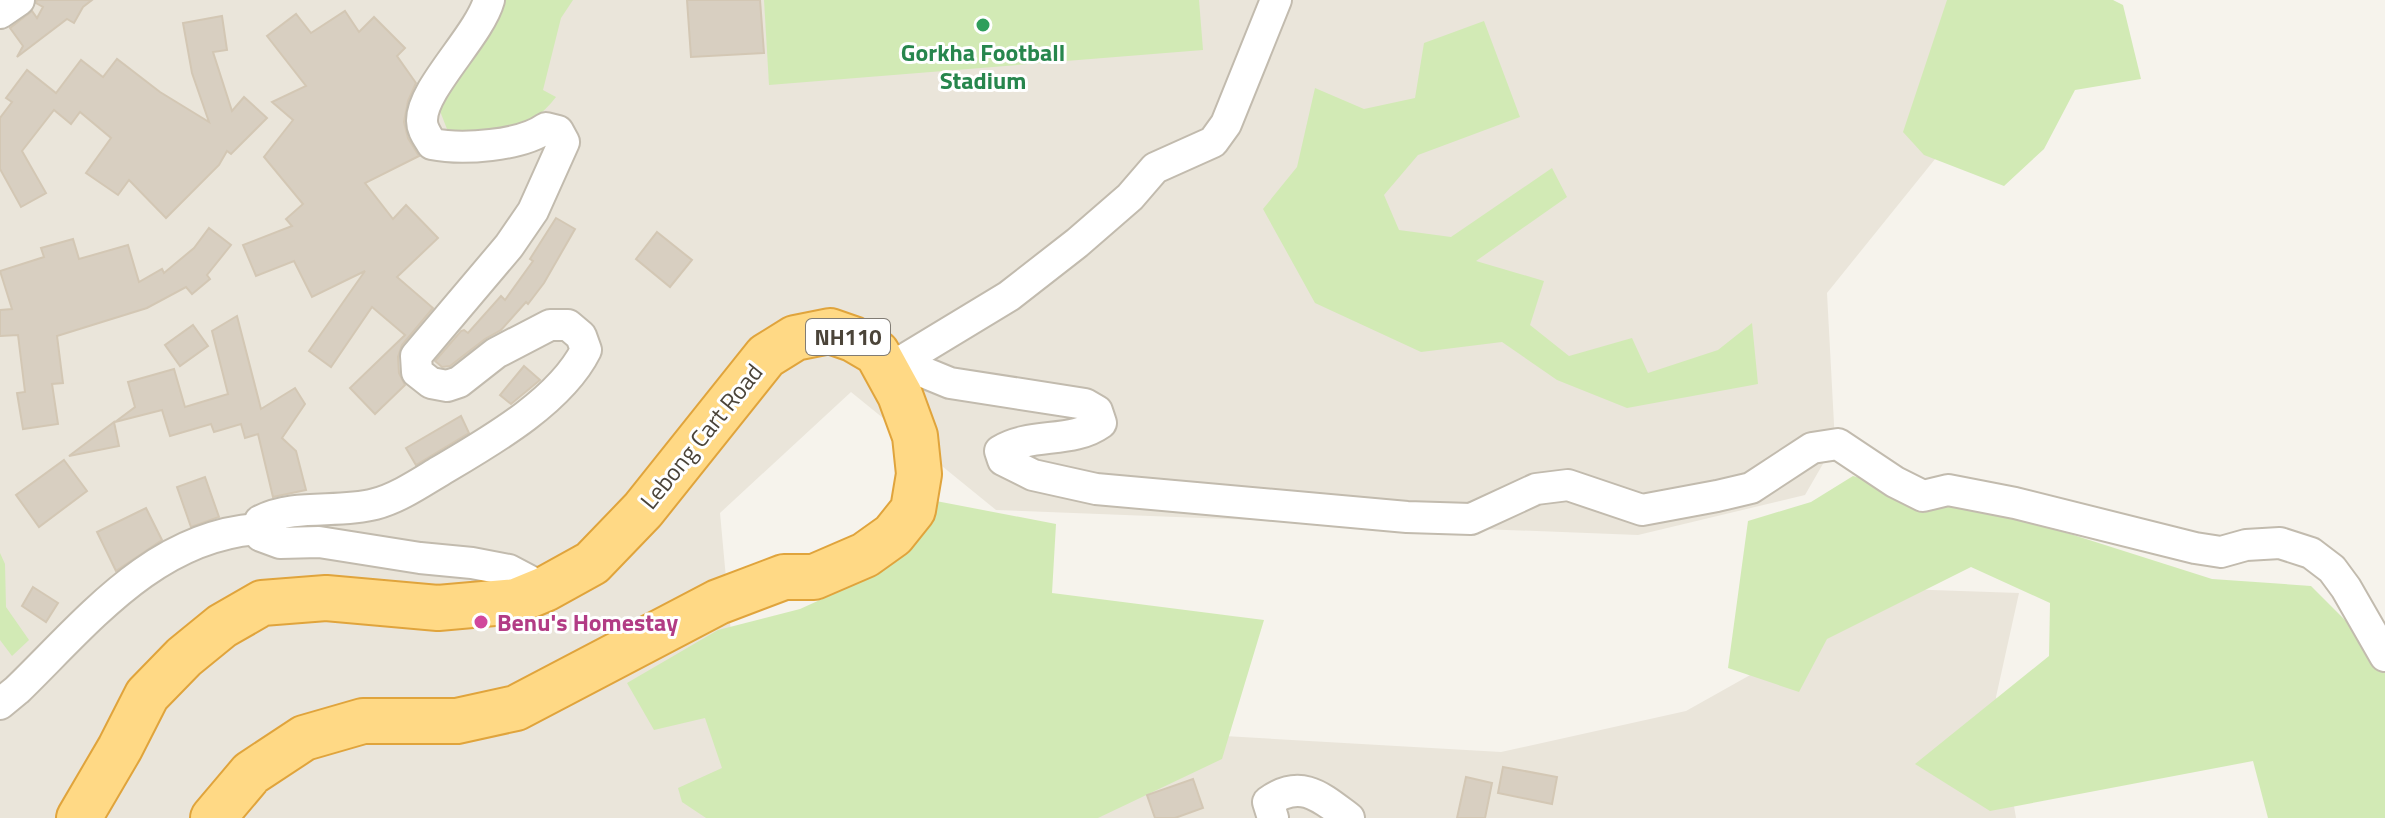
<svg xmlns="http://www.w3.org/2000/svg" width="2385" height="818" font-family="'Titillium Web',sans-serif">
	<rect width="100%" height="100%" fill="#f6f3ec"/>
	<g fill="#eae5da">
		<path d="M 0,0 L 1977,0 L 2023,50 L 1827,293 L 1835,443 L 1805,495 L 1638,535 L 996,510 L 851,392 L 720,513 L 748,818 L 0,818 Z"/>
		<path d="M 1903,589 L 2019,593 L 1996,697 L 2016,818 L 1039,818 L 1190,734 L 1501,752 L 1686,711 Z"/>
	</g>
	<g fill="#d2eab5">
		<path d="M 501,0 L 573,0 L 561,18 L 543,90 L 556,97 C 528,134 491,138 447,129 L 438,106 Z"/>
		<path d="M 764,0 L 1199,0 L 1203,50 L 769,85 Z"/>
		<path d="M 1947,0 L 2113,0 L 2123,5 L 2141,79 L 2075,90 L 2044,149 L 2004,186 L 1924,155 L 1903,132 Z"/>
		<path d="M 1484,21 L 1520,117 L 1418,155 L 1384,195 L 1399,230 L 1451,237 L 1552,168 L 1567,197 L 1476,261 L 1544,281 L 1530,325 L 1569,356 L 1632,338 L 1648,373 L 1718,350 L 1752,323 L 1758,384 L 1627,408 L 1557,380 L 1502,342 L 1421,352 L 1315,303 L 1263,209 L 1297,167 L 1315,88 L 1364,109 L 1415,98 L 1424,43 Z"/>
		<path d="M 1853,476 L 2042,525 L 2212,579 L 2311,586 L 2365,640 L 2385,665 L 2385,818 L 2268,818 L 2253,761 L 1990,811 L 1915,764 L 2049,656 L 2050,603 L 1971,567 L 1827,639 L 1799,692 L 1728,668 L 1748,521 L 1811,502 Z"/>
		<path d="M 936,501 L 1056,524 L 1052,593 L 1264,620 L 1222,759 L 1098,818 L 706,818 L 682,802 L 678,788 L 722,768 L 705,718 L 654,730 L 627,683 L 718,630 L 800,609 L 842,590 L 885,565 Z"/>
		<path d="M 0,553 L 5,564 L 6,607 L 29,640 L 12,656 L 0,640 Z"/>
	</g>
	<g fill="#d8cfc1" stroke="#d3c7b4" stroke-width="2">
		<path d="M 37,0 L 92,0 L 83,7 L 74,23 L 67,19 L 17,57 L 23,46 L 10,28 L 32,11 L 37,18 L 43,7 L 36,3 Z"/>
		<path d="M 687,0 L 760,0 L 764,53 L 691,57 Z"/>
		<path d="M 345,11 L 359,32 L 374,17 L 405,48 L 397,56 L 416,83 L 408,101 L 404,122 L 408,138 L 419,156 L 365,183 L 393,219 L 406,205 L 438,238 L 397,277 L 433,308 L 402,345 L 398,357 L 399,373 L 405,385 L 375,414 L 350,388 L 405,335 L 372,307 L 331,367 L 309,351 L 365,271 L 312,297 L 294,261 L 256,276 L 243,245 L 292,226 L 286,219 L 303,204 L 264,157 L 293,120 L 272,102 L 306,86 L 267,36 L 296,14 L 311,33 Z"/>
		<path d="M 222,16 L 227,50 L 213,52 L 232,111 L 244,97 L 267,118 L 231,154 L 227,151 L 219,165 L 166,218 L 129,180 L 118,195 L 86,173 L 111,138 L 80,112 L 71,124 L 54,110 L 22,151 L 46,193 L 21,207 L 0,169 L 0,118 L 12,102 L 6,98 L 27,70 L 56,93 L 81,60 L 103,77 L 117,59 L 160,92 L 209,122 L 192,73 L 183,23 Z"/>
		<path d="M 556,218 L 575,229 L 544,283 L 528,304 L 526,302 L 501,330 L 485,339 L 450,366 L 442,367 L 435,361 L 461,331 L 464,330 L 468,333 L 501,296 L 505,300 L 533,261 L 530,259 Z"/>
		<path d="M 209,228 L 231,245 L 207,275 L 210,279 L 192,294 L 186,287 L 147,308 L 57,336 L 63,383 L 52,384 L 58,424 L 23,429 L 17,393 L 25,392 L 18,335 L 0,336 L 0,310 L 12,309 L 0,271 L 44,257 L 41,248 L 73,239 L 79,259 L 128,245 L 139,282 L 162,269 L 164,273 L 194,248 Z"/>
		<path d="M 657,232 L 692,260 L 670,287 L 636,259 Z"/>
		<path d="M 237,316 L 261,409 L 295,388 L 305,404 L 282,438 L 296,451 L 306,490 L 273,497 L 258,434 L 245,438 L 241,424 L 214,432 L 211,424 L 170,436 L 162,410 L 115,422 L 135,407 L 128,382 L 174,369 L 185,407 L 228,394 L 212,331 Z"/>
		<path d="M 193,325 L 208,346 L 180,366 L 165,345 Z"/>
		<path d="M 524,366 L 540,380 L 511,404 L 500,395 Z"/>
		<path d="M 461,416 L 469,433 L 416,465 L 406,448 Z"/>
		<path d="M 114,422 L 119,446 L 69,456 Z"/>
		<path d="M 64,460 L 87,491 L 39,527 L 16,495 Z"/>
		<path d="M 205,477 L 219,517 L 191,527 L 177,487 Z"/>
		<path d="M 146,508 L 162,540 L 116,571 L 97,532 Z"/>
		<path d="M 33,587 L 58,603 L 46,622 L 22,606 Z"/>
		<path d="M 1503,767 L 1557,777 L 1552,804 L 1498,793 Z"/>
		<path d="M 1466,777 L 1492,783 L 1485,818 L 1457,818 Z"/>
		<path d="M 1193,779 L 1203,808 L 1175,818 L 1155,818 L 1147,795 Z"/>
	</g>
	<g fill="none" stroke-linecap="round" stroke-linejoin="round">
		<g stroke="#c2bbae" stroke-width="34">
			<g id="minor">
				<path d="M 489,0 C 479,36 421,89 422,121 C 422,130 428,137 432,144 C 462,150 521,146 546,128 L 558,131 L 564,142 L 533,211 L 509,246 L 416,356 L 417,372 L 431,383 L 447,386 L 459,382 L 496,353 L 550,325 L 568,325 L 581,336 L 586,350 C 560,402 489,442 440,471 C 420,483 398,498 375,504 C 337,514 296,503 260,521 L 258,529 L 261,536 L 280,543 L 319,542 L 420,558 L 472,563 L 509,570 L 545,589"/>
				<path d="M 0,13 L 19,0"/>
				<path d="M 877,353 L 950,383 L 1085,404 L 1097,411 L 1101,423 C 1072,444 1031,432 1000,451 L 1003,460 L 1033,475 L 1096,489 L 1407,517 L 1471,519 L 1536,489 L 1568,485 L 1642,510 L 1717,496 L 1751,488 L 1812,448 L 1838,444 L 1895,482 L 1923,496 L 1948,490 L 2015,503 L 2195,548 L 2221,552 L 2246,545 L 2280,543 L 2311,553 L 2332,569 L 2346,588 L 2385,656"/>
				<path d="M 900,362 L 1009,296 L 1077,243 L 1130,197 L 1155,168 L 1213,142 L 1226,124 L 1276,0"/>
				<path d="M 0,704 L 17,690 C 87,622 154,536 258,529"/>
				<path d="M 1273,818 L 1268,802 C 1301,778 1321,797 1349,818"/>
			</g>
		</g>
		<g stroke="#e0a43c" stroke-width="48">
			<path id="trunk" d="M 79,818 L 120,748 L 147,695 L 184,657 L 222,626 L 262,603 L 326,598 L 438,608 L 516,601 L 545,589 L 592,563 L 643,510 L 766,356 L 795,338 L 830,331 L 853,339 L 877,353 L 900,395 L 915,436 L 919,474 L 913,510 L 893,535 L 865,555 L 814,577 L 784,577 L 718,602 L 516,708 L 457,721 L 363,721 L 304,738 L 251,773 L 213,818"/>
		</g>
		<use href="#minor" stroke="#fff" stroke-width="30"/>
		<use href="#trunk" stroke="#ffd985" stroke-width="44"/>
	</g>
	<circle fill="#2e9e5b" stroke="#fff" stroke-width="3" cx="983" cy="25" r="8"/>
	<circle fill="#d1479c" stroke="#fff" stroke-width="3" cx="481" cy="622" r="8"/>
	<g text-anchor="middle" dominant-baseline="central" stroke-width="6" stroke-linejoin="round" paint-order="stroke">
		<rect fill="#fff" stroke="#817c74" stroke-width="2" x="806" y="319" width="84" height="36" rx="6"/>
		<g font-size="22" font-weight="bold" fill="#4b4439">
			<text x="848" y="337">NH110</text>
		</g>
		<g font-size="24" font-weight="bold" fill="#27864d" stroke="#fff">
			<text x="983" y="52">Gorkha Football<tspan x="983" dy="28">Stadium</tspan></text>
		</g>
		<g font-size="24" fill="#4b4439" stroke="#fff">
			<text transform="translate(701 436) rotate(-51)">Lebong Cart Road</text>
		</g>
		<g font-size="24" font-weight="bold" fill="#b23c85" stroke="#fff" text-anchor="start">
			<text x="497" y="622">Benu's Homestay</text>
		</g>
	</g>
</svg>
